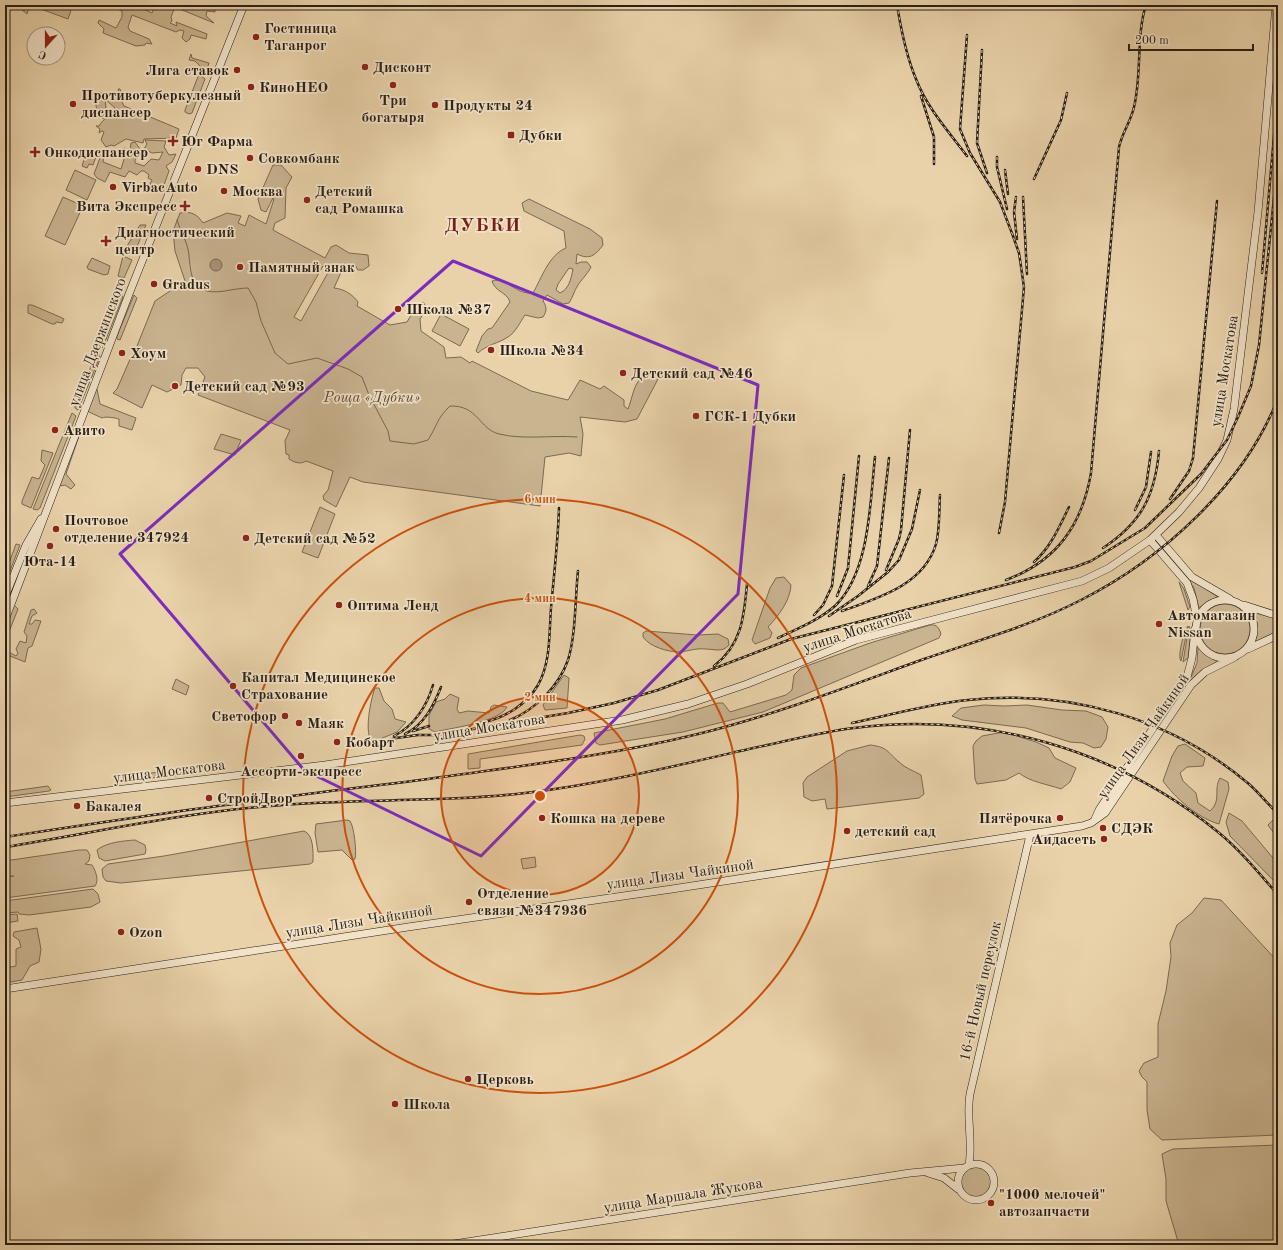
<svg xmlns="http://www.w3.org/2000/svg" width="1283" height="1250" font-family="'Old Standard TT',serif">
<rect width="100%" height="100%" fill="#e9d2aa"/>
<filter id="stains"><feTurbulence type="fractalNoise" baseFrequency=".005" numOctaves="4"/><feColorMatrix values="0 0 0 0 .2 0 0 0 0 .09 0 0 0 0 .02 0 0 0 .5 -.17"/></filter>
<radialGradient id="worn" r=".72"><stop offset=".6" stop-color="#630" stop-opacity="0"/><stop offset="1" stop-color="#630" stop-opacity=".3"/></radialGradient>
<!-- green -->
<path fill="#c9b490" stroke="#7a6a52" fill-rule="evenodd" d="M16,5H30L27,14Z
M30,5H59L71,10L68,19Z
M108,5H123L127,8L129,5H140L141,8L152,13L155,5H205L215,9V12L207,11L206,16L214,23L175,7L171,17L172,21L170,23L177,26L176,22L207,34L206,39L191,35L190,39L186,42L182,38L184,31L180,30L176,32L132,15L128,27L130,31L149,39L152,44L146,43L145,45L136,46L103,33L104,29L98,23L99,20L116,28L122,17V11Z
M191,54L192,58L209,63L206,72L195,61L189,60Z
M199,74L205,79L192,113L189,114L185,112V110Z
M118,89H120L122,96L121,100L124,106L179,129L176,138L144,139L143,143L126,139L114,146L111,145L106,147L101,140L104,132L102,131L99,133L100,129L96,126H99C103,118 111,117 115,108L106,100L105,96L110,92L113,95L119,92Z
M99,92L104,94L106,107L103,114L105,117L103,119C96,112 93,102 99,92Z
M145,140L166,141L164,147L169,155L176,154L172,162L166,166L169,171L164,185L152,186L150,184L152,180L148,178L149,175L144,171H141L137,175L129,171L125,177L110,172L105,182L97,178L94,174L100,158L97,154L99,152L104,155L103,162L121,169L125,156L122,154V149L125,148L127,154L130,151L131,143L135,142L140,149L137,153L140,155L135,160V163L144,166L151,159L159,160L163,152L152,153L144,149L147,144Z
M86,154L96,157L93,165L89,164L87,168L82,166Z
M273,165H281L292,177L286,188L285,218L275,223L273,230L325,258L331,247L336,245L349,253L368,255L369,266L363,270H358L355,265L350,266L347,264L345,269L342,270L334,288C344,289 352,294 358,302L357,306L390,325L407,322L416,307L423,302L427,308L420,319L421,331L444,347L446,358L461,357L470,363L472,361L531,391L568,400L580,380L600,389L604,386L624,400V406L628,409C635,391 633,375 656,374L658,379L637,419L625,422L580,417L583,434L581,456L569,453L545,457L540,506L363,482L350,477L336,507L324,500L323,496L328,490L333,471L306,461C300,465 294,462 289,459V455L286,454L285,441L290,430L198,395L205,377L198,368H186L182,375L181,385L167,392L152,385L142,408L113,393L117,389L131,357L133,356L155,301L185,281L175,251L173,231L180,213C191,211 197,214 203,223L227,213L241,216L238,223L245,226L249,215L266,224L274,199L273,198L266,212L261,210L258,199ZM323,266L330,269L301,321L294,317Z
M75,170L96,180L87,200L66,190Z
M63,197L83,206L65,245L45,236Z
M529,199L590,229L602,238L603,245C595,256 589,260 577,254L576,264L581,262H587L591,267C587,275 581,280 578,285C574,291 573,297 569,303L563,304L547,295L543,301C547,307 547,311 543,317L538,318L525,315C520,322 516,332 508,337C497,344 488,344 478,353L476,351L482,336L488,329L492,328L510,302C507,292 495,292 492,281C506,276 515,295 533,293C542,277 549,255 566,248L564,231L524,211L522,203ZM569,268L573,269C571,279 569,289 560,293L556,290L558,284Z
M140,225H146L136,249L127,246Z
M123,256L132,260L124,278L118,276Z
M92,258L110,266L108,274L104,275L88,269L87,267Z
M119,292L123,297L103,347L100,349L96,348L95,344L115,294Z
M134,295L137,298L120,340L117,339V336Z
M28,305H32L60,317L64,319L62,323L56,322L55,324H52L28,313Z
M441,314L469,329L460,346L432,331Z
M96,354H99L100,357L78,410L75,408V406Z
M97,389L100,404L136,418L132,430L119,426V419C116,418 105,416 102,418L89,412L87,410L94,391Z
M72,413L76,416L40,508L37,510L33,509Z
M221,434L241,440L235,455L214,449Z
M79,436L66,474L75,485L71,489L65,485L59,486Z
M42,450L53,453L31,508L22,504V501L32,477L39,479L45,465L41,461Z
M320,507L335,514L318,558L302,552Z
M16,544L20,545L5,584V574Z
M784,577L791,585C790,601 779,615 768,627L772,633L770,638L755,644L752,640L770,588L776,578Z
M1191,579L1218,597L1206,602L1199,608L1194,588L1189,581Z
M1179,582L1184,589L1190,607L1188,610Z
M1200 629a25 25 0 1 1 50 0a25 25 0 1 1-50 0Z
M14,605L18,609L5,642V626Z
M34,609L37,613L32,616L29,624H32L35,620L41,621L32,646L28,648L25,662L5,654V650L16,656L18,653L16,649L20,641L26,643L27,636L24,632L31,610Z
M1252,612L1278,619V631L1254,642L1257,627Z
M930,625C937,624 939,628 941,634L939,638L763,712L683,732L600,745L596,743L594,733L665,719L718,703H723L730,712L786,695L792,690L794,675L801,668L870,643Z
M1188,626L1181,661C1177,657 1184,630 1188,626Z
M1189,626L1191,630L1188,658L1183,662Z
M646,631L697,635L718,634L728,639L729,645C722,653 715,649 705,649C697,648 688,651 680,652C668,652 650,647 643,637V633Z
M1198,647L1207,656L1218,661L1204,669L1104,811L1102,810L1192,675L1197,663Z
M564,675L569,678L567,708L545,710L543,705Z
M176,679L189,686L186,695L172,689Z
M375,688H379L384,701L392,709L395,719L406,722L397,732L373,742C363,736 371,698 375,688Z
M450,694L459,698L457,709L459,713L468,711L489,713L491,707L494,705L507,707C500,722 451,728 435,732L429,729V715L436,702L445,699Z
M984,705L1004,706L1027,705L1062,710L1086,711L1102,717L1108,727L1106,739L1101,747L1094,748L1083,743L1070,742L1026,728L962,720L952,716L961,708Z
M1004,732L1036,742L1049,748L1055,758L1076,768L1070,782L1061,789C1047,784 1030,782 1019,773L1006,780L977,784L975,779L973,746L976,741L982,736Z
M580,735L584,736L585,739L582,745L480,759V768L468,769V754Z
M1185,744L1205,758L1203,766L1187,767L1180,773L1183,781L1196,793L1198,803L1210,811C1222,800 1213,790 1220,778L1228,782L1229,789L1219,824C1198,818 1175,798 1163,781L1172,756L1178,746Z
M870,745C888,747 887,752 899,762C905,768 914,771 921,775L924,794L919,798L827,809L825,799L812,801L804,797L803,783L807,777L847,751Z
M180,770L183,771V775L140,779L141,774Z
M48,786L51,790L49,791L5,797V792Z
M1229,813L1242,821L1278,864V885L1230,836L1226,822Z
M347,820L350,821C354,826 357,853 355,859L352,860L342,850L318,852L315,833L316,824Z
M1273,820L1278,825V839L1268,825Z
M304,831C314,835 313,852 313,862L310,864L121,883L106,881L103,877L102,869L108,864L164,856Z
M135,840L145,845L146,850L145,854L105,861L99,858L97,850C107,842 123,841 135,840Z
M79,850H87L90,855L89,861L85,864L92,865C96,871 99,881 95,886L5,898V877L14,876L5,877V861Z
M535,857L536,867L523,869L521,859Z
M93,889L98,894L100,902L91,907L29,915L19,914L18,912L5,913V901Z
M1204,898L1221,900L1278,962V1135L1162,1140L1150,1129L1147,1110V1082L1142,1077L1139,1071L1144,1063L1158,1057V1024L1166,991L1171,957L1170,943L1177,925L1192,913Z
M17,914L18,921L5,923V915Z
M37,928L41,949L39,962L30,966L22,980L5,983V968L16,966V949L21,947L19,940L13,936L14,932Z
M1278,1145V1245H1179L1166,1201V1179L1162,1154L1173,1149Z
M960 1182a16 16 0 1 1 32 0a16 16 0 1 1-32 0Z"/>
<!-- water -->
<path fill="#a89577" stroke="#76664f" d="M210 265a6 6 0 1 1 12 0a6 6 0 1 1-12 0Z"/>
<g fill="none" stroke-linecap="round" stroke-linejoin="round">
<!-- stream -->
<path stroke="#76664f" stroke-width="1" d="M177,220C180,230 186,240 188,249C191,264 188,287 207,291C220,294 234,288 248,288L256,302L261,321L275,353L288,364L317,358L348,369L362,377L369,395L388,431L390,441L414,444L428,440C437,426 437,418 450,406C478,405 479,429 499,434C524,440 551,435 577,437"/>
<!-- secondary casing -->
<g stroke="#2a1f14" stroke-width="8">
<path id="secondary" d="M1156,535L1192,577L1230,599
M1150,540L1187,583L1193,599L1197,620
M5,597L26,545L41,519
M1196 629a29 29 0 1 1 58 0a29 29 0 1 1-58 0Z
M1244,605L1278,616
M5,620L129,294L244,5
M1248,649L1278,635
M5,803L325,765L622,720L688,704L747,684L856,640L1082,581L1109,568L1150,540L1179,512L1199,488L1218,459L1227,440L1234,409L1258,212L1276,5
M1095,819L1099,810L1187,677L1192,658L1195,629
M5,989L408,927L672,889L1082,826L1091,823L1105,813L1191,685L1205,672L1235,657
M958 1182a18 18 0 1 1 36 0a18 18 0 1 1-36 0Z
M969,1165C973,1141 966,1117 970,1094L1030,835
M928,1173L944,1178L958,1189
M447,1245L910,1173L964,1168"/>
</g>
<!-- secondary -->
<use href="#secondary" stroke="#f1e2c8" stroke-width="7"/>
<!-- rail casing -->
<g stroke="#2a1f14" stroke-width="2.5">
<path id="rail" d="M898,11C902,34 907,58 916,79C927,108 949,132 967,156
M967,35L960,129L970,153L1000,202L1013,236L1019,253L1024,287L1005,502L999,533
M982,50L977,143L987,173
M921,96L934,137V164
M997,157V167L1007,209
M1005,170L1008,194
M1034,179L1061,120L1067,93
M1016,197L1014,212L1017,239
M1023,197L1027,274
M1262,273L1278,90
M1170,499L1189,471L1193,458L1217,201
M1135,510L1146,487L1151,452
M1103,548C1141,523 1155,496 1159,451
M1034,562C1051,547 1059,527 1069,507
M886,570L899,539L901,530L910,430
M1006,580C1057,561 1082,525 1091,473L1119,147C1122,133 1131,121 1134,107C1142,75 1136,35 1146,5
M868,586L877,566L889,458
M837,596L848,568L859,456
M842,611C878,598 924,585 936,544C940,529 939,510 940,495
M814,615L823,605L832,586L844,475
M829,616L858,596L888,572L899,560L912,529L920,490
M778,638C797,629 821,619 836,605C870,571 870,502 875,457
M714,666C742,645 744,616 747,584
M510,720C535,710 559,686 568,660C576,635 575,598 578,571
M485,722C506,717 527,704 538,685C551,662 549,633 551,608C554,574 558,541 559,508
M852,723C890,715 929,704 968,700C1069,689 1171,718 1249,784C1259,793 1268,804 1278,814
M413,731L429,726
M405,734C424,725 434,705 441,687
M394,736C414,726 427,706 433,685
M366,747L396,738L418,735H437L568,713L614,703L658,690L791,639L1075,567L1091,561L1145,528L1201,474L1227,440L1238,417L1251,386L1259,345L1278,158
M5,837C84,825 162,813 241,803C303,794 366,787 428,779C519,766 609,756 698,734C775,715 849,686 924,659C976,641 1033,625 1081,600C1162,559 1245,484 1278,398
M5,847C93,833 181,813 270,806C355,798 441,803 525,793C601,784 675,766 749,749C784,742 819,732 854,728C984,711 1116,749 1218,832C1240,850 1259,873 1278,895"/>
</g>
<!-- rail -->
<use href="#rail" stroke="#f1e2c8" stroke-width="1" stroke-dasharray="3" stroke-linecap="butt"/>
</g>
<!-- marked area -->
<path fill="none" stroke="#7b2cbf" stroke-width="3" stroke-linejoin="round" d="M453,261L758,385L738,594L481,856L304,770L120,554Z"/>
<!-- distance rings -->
<circle cx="540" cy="796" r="99" fill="#cc500d" fill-opacity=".12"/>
<g fill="none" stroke="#cc500d" stroke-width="2">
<circle cx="540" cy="796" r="99"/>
<circle cx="540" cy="796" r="198"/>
<circle cx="540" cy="796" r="297"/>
</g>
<!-- markers -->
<g fill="#8f2418" stroke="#f1e2c8" stroke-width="1.5">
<circle cx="256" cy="37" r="4"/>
<circle cx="365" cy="67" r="4"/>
<circle cx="237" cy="70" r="4"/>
<circle cx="393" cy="85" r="4"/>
<circle cx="251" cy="87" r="4"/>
<circle cx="73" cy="104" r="4"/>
<circle cx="435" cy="105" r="4"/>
<rect x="507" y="131" width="8" height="8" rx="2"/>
<path d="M171 135h4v4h4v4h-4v4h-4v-4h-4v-4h4z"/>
<path d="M33 146h4v4h4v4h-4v4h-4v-4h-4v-4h4z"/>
<circle cx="250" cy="158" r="4"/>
<circle cx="198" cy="169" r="4"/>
<circle cx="113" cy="187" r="4"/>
<circle cx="224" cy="191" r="4"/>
<circle cx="307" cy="200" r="4"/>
<path d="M183 200h4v4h4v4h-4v4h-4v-4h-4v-4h4z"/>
<path d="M104 235h4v4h4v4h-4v4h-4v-4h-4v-4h4z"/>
<circle cx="240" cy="267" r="4"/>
<circle cx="154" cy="284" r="4"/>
<circle cx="398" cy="309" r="4"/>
<circle cx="491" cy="350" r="4"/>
<circle cx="122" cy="353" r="4"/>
<circle cx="623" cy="373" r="4"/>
<circle cx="175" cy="386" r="4"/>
<circle cx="696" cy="416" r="4"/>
<circle cx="55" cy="430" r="4"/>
<circle cx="56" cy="529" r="4"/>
<circle cx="246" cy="538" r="4"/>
<circle cx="50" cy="546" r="4"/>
<circle cx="339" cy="605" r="4"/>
<circle cx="1159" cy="624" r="4"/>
<circle cx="233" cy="686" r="4"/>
<circle cx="285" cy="716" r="4"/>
<circle cx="299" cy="723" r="4"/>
<circle cx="337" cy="742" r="4"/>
<circle cx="301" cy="756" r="4"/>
<circle cx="209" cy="798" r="4"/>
<circle cx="77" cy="806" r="4"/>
<circle cx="542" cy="818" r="4"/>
<circle cx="1060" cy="818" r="4"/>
<circle cx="1103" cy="828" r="4"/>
<circle cx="847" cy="831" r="4"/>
<circle cx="1104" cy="839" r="4"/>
<circle cx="469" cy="902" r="4"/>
<circle cx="121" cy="932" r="4"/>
<circle cx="468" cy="1079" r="4"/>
<circle cx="395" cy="1104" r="4"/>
<circle cx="991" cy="1203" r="4"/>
</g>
<g text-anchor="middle" stroke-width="3.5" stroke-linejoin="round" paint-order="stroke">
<!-- poi labels -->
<g font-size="15" font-weight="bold" fill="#2a1f14" stroke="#f1e2c8" text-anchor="start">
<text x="264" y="33">Гостиница<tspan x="264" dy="17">Таганрог</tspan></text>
<text x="373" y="72">Дисконт</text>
<text x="229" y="75" text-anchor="end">Лига ставок</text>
<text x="259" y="92">КиноНЕО</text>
<text x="81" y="100">Противотуберкулезный<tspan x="81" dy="17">диспансер</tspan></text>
<text x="393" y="105" text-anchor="middle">Три<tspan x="393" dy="17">богатыря</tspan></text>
<text x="443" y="110">Продукты 24</text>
<text x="519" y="140">Дубки</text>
<text x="181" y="146">Юг Фарма</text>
<text x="44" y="157">Онкодиспансер</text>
<text x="258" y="163">Совкомбанк</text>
<text x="206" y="174">DNS</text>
<text x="121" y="192">VirbacAuto</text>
<text x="232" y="196">Москва</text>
<text x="315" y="196">Детский<tspan x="315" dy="17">сад Ромашка</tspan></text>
<text x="177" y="211" text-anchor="end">Вита Экспресс</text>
<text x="115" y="237">Диагностический<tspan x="115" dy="17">центр</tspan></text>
<text x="248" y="272">Памятный знак</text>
<text x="162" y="289">Gradus</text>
<text x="406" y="314">Школа №37</text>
<text x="499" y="355">Школа №34</text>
<text x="130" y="358">Хоум</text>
<text x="631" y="378">Детский сад №46</text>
<text x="183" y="391">Детский сад №93</text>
<text x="704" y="421">ГСК-1 Дубки</text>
<text x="63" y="435">Авито</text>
<text x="64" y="525">Почтовое<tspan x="64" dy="17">отделение 347924</tspan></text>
<text x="254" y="543">Детский сад №52</text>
<text x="50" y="566" text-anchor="middle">Юта-14</text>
<text x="347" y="610">Оптима Ленд</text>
<text x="1167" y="620">Автомагазин<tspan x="1167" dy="17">Nissan</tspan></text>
<text x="241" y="682">Капитал Медицинское<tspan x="241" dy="17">Страхование</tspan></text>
<text x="277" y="721" text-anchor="end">Светофор</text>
<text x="307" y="728">Маяк</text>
<text x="345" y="747">Кобарт</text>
<text x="301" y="776" text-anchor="middle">Ассорти-экспресс</text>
<text x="217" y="803">СтройДвор</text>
<text x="85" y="811">Бакалея</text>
<text x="550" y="823">Кошка на дереве</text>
<text x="1052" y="823" text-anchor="end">Пятёрочка</text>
<text x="1111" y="833">СДЭК</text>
<text x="855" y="836">детский сад</text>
<text x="1096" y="844" text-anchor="end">Аидасеть</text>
<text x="477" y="898">Отделение<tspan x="477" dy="17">связи №347936</tspan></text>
<text x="129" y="937">Ozon</text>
<text x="476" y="1084">Церковь</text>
<text x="403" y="1109">Школа</text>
<text x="999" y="1199">"1000 мелочей"<tspan x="999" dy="17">автозапчасти</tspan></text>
</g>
<!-- street labels -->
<g font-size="15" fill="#2a1f14" stroke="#f1e2c8">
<text transform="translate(97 342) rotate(-69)" y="5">улица Дзержинского</text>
<text transform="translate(1224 371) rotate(-81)" y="5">улица Москатова</text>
<text transform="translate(857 630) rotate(-18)" y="5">улица Москатова</text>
<text transform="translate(489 727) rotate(-9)" y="5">улица Москатова</text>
<text transform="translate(1143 736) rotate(-55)" y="5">улица Лизы Чайкиной</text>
<text transform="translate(169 771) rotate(-7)" y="5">улица Москатова</text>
<text transform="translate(680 874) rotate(-8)" y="5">улица Лизы Чайкиной</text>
<text transform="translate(359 921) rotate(-9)" y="5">улица Лизы Чайкиной</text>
<text transform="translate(980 991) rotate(-77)" y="5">16-й Новый переулок</text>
<text transform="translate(683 1195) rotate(-9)" y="5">улица Маршала Жукова</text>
</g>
<!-- park labels -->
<g font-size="15" font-style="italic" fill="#5a4c39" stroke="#f1e2c8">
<text x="372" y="402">Роща «Дубки»</text>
</g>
<!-- district labels -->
<g font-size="19" font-weight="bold" letter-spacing="1" fill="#7a1f14" stroke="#f1e2c8">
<text x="483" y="231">ДУБКИ</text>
</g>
</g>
<circle cx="540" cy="796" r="6" fill="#cc500d" stroke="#f1e2c8" stroke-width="2"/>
<g font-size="12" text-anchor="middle" font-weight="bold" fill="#cc500d" stroke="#f1e2c8" stroke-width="3.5" stroke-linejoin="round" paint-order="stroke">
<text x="540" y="503">6 мин</text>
<text x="540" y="602">4 мин</text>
<text x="540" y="701">2 мин</text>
</g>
<!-- margin -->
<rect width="1283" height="1250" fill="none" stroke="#e9d2aa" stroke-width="20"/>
<rect x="6" y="6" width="1271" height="1238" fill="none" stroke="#2a1f14" stroke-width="2"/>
<rect x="10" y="10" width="1263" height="1230" fill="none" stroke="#2a1f14"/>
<!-- north arrow -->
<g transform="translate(46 46) rotate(201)"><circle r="19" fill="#f1e2c8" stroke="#a19480"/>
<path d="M0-3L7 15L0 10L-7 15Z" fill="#8f2418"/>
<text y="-6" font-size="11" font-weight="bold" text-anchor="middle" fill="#2a1f14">С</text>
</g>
<!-- scale -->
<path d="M1129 44v6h124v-6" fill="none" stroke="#2a1f14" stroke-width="2"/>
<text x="1135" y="44" font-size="12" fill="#2a1f14" stroke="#f1e2c8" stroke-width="3" paint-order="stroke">200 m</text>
<rect width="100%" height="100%" filter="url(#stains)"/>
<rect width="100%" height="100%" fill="url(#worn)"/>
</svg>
